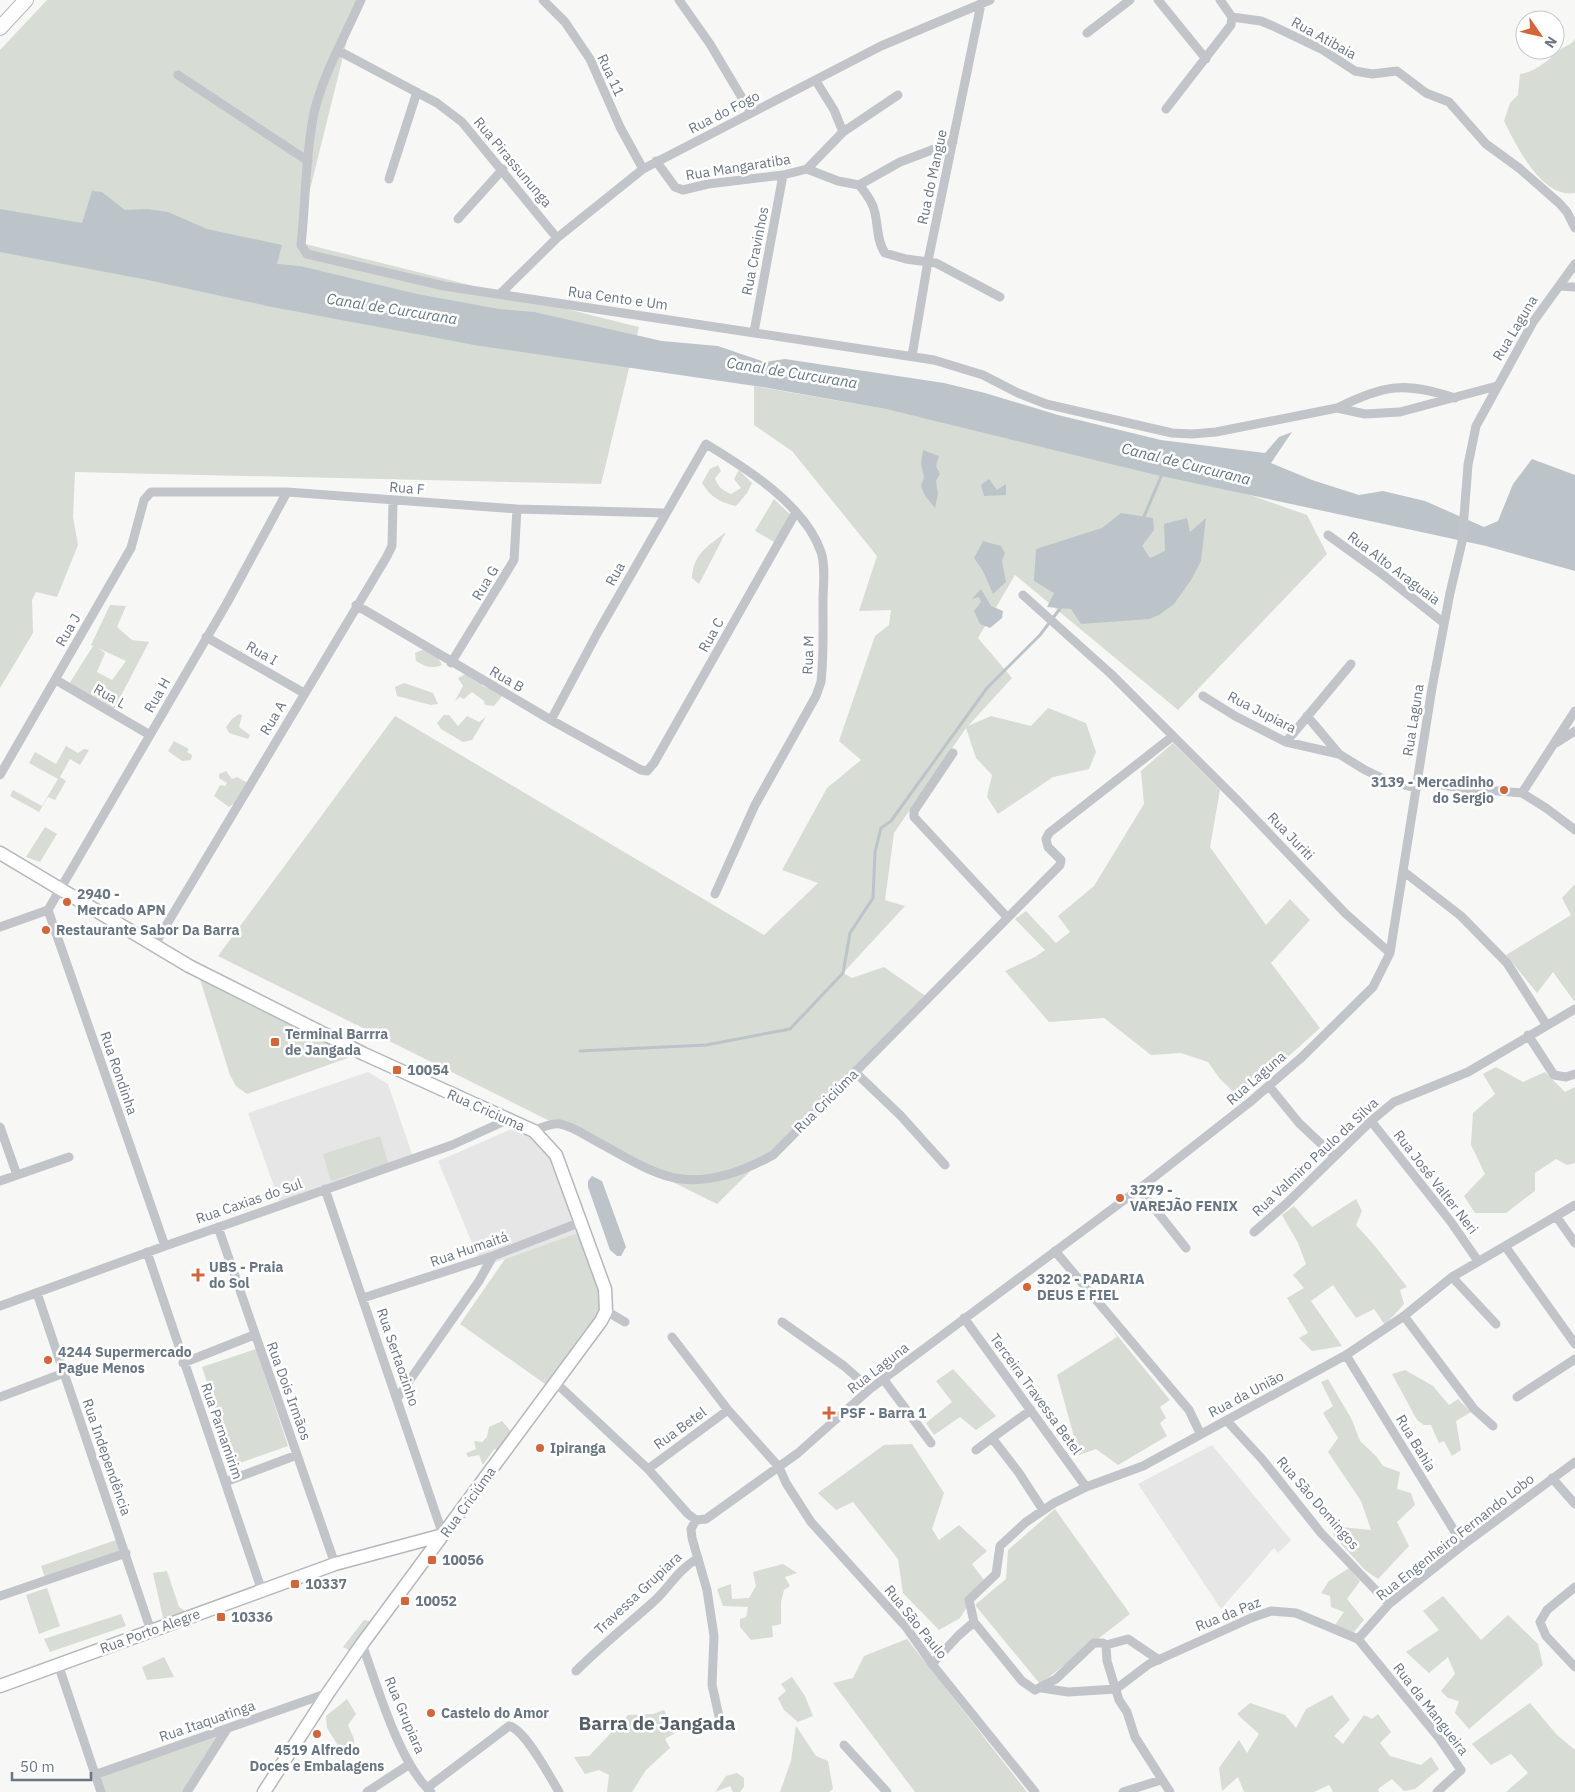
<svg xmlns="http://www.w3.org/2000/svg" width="1575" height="1792" font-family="'IBM Plex Sans',sans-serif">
<rect width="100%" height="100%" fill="#f7f7f5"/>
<!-- built -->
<path fill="#e5e6e5" d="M368,1072L388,1084L413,1157L280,1203L248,1113Z
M521,1125L541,1137L588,1229L482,1267L438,1161Z
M1212,1445L1291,1540L1278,1553L1274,1548L1221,1609L1138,1484Z"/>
<!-- green -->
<path fill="#d7dcd4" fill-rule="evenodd" d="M47,0H357L297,242L639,327L601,484L75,472L73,517L78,545L57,597L36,592L32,600L33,633L0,688V50Z
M1575,39V193C1542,199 1516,145 1504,121L1510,103L1518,95L1520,74C1536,72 1548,60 1560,50C1565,45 1571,46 1575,39Z
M754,386L886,409L1250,495L1307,515L1327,554L1178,710L1015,575L978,638L1012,678L968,726L991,716L1031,726L1048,708L1086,723L1096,752L1089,769L1053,777L998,814L987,797L992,775L976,758L966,728L894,833L885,900L905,906L843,973L852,978L884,967L927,997L717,1204L218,956L395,716L764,935L818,883L782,870L827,788L861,760L839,741L875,636L889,625L891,610L859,611L877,556L792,451L754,425Z
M718,465L721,471L715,478C717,486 723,491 731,494L741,488L734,479L739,470L752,483L747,493L736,506C719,502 711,497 702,483L710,469Z
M774,499L796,520L780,545L755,531Z
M726,532L699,584L692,578C693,554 708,546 726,532Z
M110,605L126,606L117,627L132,640L149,642L114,709L69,684L93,646L91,645ZM98,648L126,661L112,680L97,672L105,653Z
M424,649L437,656L442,665C432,669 425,667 416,661L415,653Z
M466,674L483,683L481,685L487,688L493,684L502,696L494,706L485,705L484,701L472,692L464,699L460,697L455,701L463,686L458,678Z
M404,683L433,693L438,704L431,705L397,696L395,687Z
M239,714L242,715L239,727L250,735L248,739L229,733L226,727L232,719Z
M444,715H449L458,726L467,716L479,722L486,717L472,740L463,742L441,729L437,723Z
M174,741L189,749L187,752L192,755L191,760L182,761L168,751Z
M1173,743L1220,790L1210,847L1266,925L1290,899L1310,920L1271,963L1320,1028L1241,1099L1220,1079L1208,1062L1181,1053L1151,1055L1104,1018L1049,1022L1005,971L1035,957L1045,950L1015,919L1026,911L1056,943L1070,932L1058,916L1094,886L1144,804L1141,771Z
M66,746L78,753L84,749L89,750L80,765L70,759L60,777L66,781L55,800L48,797L39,812L10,796L13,790L42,806L58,779L29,763L35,752L56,764Z
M226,771L232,779L237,777L248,783L238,801L229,807L214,796L220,785L225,786L227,783L219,778V774Z
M45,827L57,834L40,862L26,857Z
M1575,884V1000L1574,1001L1553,972L1537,993L1506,955L1571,915L1562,898Z
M199,976L356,1055L247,1094L236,1086L230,1075Z
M1496,1067L1523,1082L1545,1072L1565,1092L1575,1087V1163L1567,1165L1556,1159L1535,1173V1191L1506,1213H1475L1464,1196L1485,1174L1471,1145L1473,1113L1495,1094L1483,1074Z
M380,1136L388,1163L331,1181L323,1154Z
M1356,1199L1362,1211L1356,1225L1375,1246L1407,1287L1400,1290L1404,1304L1385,1325L1374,1309L1356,1318L1333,1285L1311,1301L1342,1346L1312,1351L1299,1338L1308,1333L1287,1298L1304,1288L1293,1275L1306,1264L1298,1243L1282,1215L1294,1206L1312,1227Z
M588,1229L611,1307L555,1391L460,1324L505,1259Z
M1111,1328L1170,1400L1160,1407L1166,1418L1160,1423L1167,1436L1118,1465L1096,1449L1079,1455L1057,1375L1117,1337Z
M256,1349L288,1446L234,1465L202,1367Z
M953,1369L996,1416L976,1430L960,1417L934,1435L926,1423L952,1402L936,1381Z
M1405,1370L1433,1386L1449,1405L1458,1399L1471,1412L1456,1421L1461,1450L1452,1456L1444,1441L1439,1443L1431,1425H1424L1417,1420L1392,1374Z
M1328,1379L1352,1420L1360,1441L1376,1456L1383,1466L1400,1472L1397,1489L1411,1493L1415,1505L1397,1522L1409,1546L1378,1579L1365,1570L1333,1535L1341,1527L1371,1530L1361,1501L1328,1452L1338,1438L1323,1413L1333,1406L1321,1382Z
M502,1421L513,1434L502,1451L494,1449L483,1465L479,1455L468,1457L466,1453L476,1449L474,1441L482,1442L487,1437L489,1427Z
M912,1444L944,1493L932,1529L939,1540L959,1525L987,1551L972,1564L984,1580L960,1618L939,1630L903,1593L898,1559L853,1502L836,1510L818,1493L884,1445Z
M1055,1509L1130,1614L1040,1684L975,1605L1006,1579L1008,1550Z
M116,1540L122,1558L47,1584L41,1566Z
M783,1564L797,1573L785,1577L790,1586L784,1590L781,1602V1624L772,1626L773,1637L751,1640L740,1627V1619L746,1617L748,1607L723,1606L717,1589L731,1584L732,1599L749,1598L756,1586L753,1572Z
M1349,1568L1360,1581L1347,1599L1364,1620L1354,1632L1335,1625L1344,1612L1331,1607L1330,1596L1321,1593L1329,1581Z
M167,1571L179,1607L186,1612L164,1622L153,1573Z
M47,1588L60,1626L39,1634L26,1595Z
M1443,1596L1481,1640L1508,1615L1538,1644L1543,1665L1469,1729L1455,1713L1459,1701L1448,1698L1441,1691L1455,1674L1448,1657L1429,1673L1406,1652L1439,1630L1423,1611Z
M121,1614L126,1626L50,1652L44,1639Z
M364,1620L382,1624L359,1656L343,1647Z
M907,1639L1027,1792H915L833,1683L853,1678L864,1656Z
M164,1657L174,1677L147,1680L142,1667Z
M792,1677L805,1696L813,1716L798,1722L784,1710L778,1698L786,1691L781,1684Z
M1332,1695L1350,1720L1334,1736L1343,1744L1364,1715L1372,1719L1378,1714L1391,1732L1380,1743L1390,1756L1421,1765L1431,1757L1439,1769L1415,1789L1404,1791L1392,1779L1378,1789L1379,1792H1333L1329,1785L1314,1792H1244L1238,1777L1222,1791L1219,1768L1239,1740L1247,1753L1259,1734L1237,1714L1250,1703L1285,1715L1296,1728L1306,1709Z
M347,1699L356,1714L348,1725L354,1739L355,1751L342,1752L327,1728L326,1716Z
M1530,1703L1557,1735L1575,1750V1792H1506L1528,1773L1511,1754L1491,1765L1472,1744Z
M664,1710L675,1733L665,1739L670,1748L646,1770L632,1792H607L609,1775L599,1770L585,1774L574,1757L589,1756L628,1715L653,1714Z
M796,1726L816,1756L828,1761L833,1789L829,1792H780L791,1761Z
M223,1735L187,1792H101L96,1778Z
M737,1773L744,1778V1787L740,1792H733L730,1786L715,1792L726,1776Z"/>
<!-- water -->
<path fill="#bcc4ca" d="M92,191L102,192L125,210L148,209L168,212L207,229L282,245L277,264L300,266L417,294L499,309L534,312L662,341L718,346L765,362L785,359L944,383L985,393L1058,415L1161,440L1265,453L1279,437L1292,432L1271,463L1312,480L1359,495L1383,491L1425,501L1484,527L1498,521L1513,484L1532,459L1575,475V571L1486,546L1152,474L886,409L762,387L480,346L272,307L143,279L0,252V209L82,223Z
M923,450L939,456L936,466L940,474L936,481L938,494L935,508L925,496L921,486L924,477L921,464Z
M989,479L997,490L1006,484V495L984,496L981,485Z
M1121,513L1153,518L1154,530L1142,546L1150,558L1165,551L1164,524L1187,518L1190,532L1206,518L1201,561L1191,580L1174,604L1159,615L1149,619L1081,624L1071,609L1047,607L1054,593L1034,581L1036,549L1102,528Z
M983,541L1001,546L1005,553L1002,561L1006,582L993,594L983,571L974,558Z
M981,589L991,606L1003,611L1002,618L990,628L980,624L974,611L981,602L979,597L972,599Z
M592,1176L602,1181L626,1247L621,1256H617L610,1250L588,1187V1181Z"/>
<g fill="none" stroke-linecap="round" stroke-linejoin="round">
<!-- stream -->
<path stroke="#bcc4ca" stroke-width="3" d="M1143,519L1163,472
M580,1051L706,1045L790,1029L843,973L850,933L873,898L875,852L881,828L891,821L987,688L1040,635L1062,606"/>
<!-- secondary casing -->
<g stroke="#b4b8bc" stroke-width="15">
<path id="secondary" d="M0,853L189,966L364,1054L534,1131L556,1155L605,1289L606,1311L601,1321L362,1644L328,1693L264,1792
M0,1686L335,1564L443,1535"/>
</g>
<!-- primary casing -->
<g stroke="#b5b8bc" stroke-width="16">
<path id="primary" d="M0,28L26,0"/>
</g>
<!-- street -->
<path stroke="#c1c4c8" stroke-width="9" d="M361,0C346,34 322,77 314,113C305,156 306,201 301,245L307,254L444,286L934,360L983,375L1018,393L1046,404L1172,433L1192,434L1216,432L1337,408L1365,414L1400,412L1497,386
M543,0L565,22L590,59L620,127L643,169
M679,0L710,44L751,113
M1158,0L1206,59
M1220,0L1232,17
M1232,17L1261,21L1273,26L1323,50L1355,71L1372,74L1397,71L1426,93L1449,102L1486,144L1519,168L1559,203L1567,212L1575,228
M1087,33L1130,0
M339,51L437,103L462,122L557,238
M178,75L308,161
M1166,109L1231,25L1232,17
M843,132L898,95
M656,161L675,187L683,190L708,184L783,175L807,169L838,181L859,185L900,162L953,142
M807,169L843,132L834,110L816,81
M389,179L417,92
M859,185C866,193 873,202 875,213C878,226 877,242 885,253L906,259L936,263L1000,297
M458,219L503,169
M1559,286L1575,287
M500,294L557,238L643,169L881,46L990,0
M754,332L783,175
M912,356L928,261L981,4
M1337,408C1386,385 1403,381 1455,398
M1328,535L1382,574L1444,623
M1023,595L1111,674L1240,803L1345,913L1390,953
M356,605L551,720L641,770L647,771L654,763L796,512
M206,637L304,693
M451,663L514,560L517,509
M56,680L150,735
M1203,696L1235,716L1286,742L1339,754L1365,770L1388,781L1416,788
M1307,716L1339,754
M551,720L598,632L706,444C746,468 805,505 821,552C826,567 823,586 823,601C823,628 824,655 821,682L816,696L755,805L715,894
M1286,742L1351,664
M1556,743L1575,731
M953,753L914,811V817L1007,917
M0,775L131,548L144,500L151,492H287L517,509L665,513
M1417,781L1461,788L1522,793L1546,808L1575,830
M1522,793L1575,711
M1403,871L1461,916L1507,963L1546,1024
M48,910L227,603L287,492
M48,910L165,1246
M0,927L48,910
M155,944L386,558L392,546L393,501
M1528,1035L1554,1075L1566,1077L1575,1074
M855,1072L901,1116L945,1165
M1269,1086L1299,1123L1334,1156
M1371,1121L1451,1222L1478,1261
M0,1127L17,1175
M534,1131C542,1127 551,1123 560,1124C572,1126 583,1134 594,1140C621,1154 651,1175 681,1179C713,1183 746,1170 773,1155L1060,865L1061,860L1048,847L1046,839L1049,833L1173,736
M0,1181L69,1157
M325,1189L443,1535
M1139,1189L1186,1248
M1556,1216L1575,1243
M218,1227L335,1564
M1254,1232L1287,1203L1371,1121L1394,1102L1468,1072L1575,1009
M1505,1246L1575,1344
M1055,1251L1189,1410L1200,1433
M147,1252L262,1591
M1452,1277L1496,1324
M37,1293L151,1631
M363,1298L493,1256L581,1222
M0,1306L165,1246L452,1145L507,1120
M606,1311L625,1322
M1404,1316L1474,1409L1493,1426
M964,1318L1086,1487
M782,1322L844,1366L870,1389
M672,1337L728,1410L779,1467L786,1483L811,1522L906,1627L932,1664L1035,1792
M1346,1355L1463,1545
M183,1363L254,1335
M884,1380L931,1443
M556,1383L648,1469L688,1514L696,1520L706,1519L798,1453L870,1389L1139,1189L1250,1102L1302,1057L1373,987L1390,953L1432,688L1450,593L1462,542L1468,465L1476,426L1533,322L1575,264
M0,1397L64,1373
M398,1397L479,1281L493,1256
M1517,1397L1575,1359
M1227,1421L1262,1459L1321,1533L1389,1604
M992,1438L1031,1410
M976,1450L992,1438L1019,1473L1043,1510
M648,1469L728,1410
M1552,1478L1575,1504
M225,1482L297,1455
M696,1520L691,1529L692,1538L707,1590L714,1636L712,1685L721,1725
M1575,1587L1547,1610L1540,1622L1546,1636L1575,1667
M0,1596L126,1553
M974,1622L1022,1681L1035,1690L1056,1679L1094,1643H1103L1106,1645L1107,1661L1119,1700L1127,1712L1135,1737L1170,1792
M1358,1639L1389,1604L1463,1545L1575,1462
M362,1644C377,1685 399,1763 431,1792
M1106,1645L1128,1639L1159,1660
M58,1664L101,1792
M932,1664L958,1636L974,1622L969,1600L996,1574L1000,1546L1026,1522L1054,1503L1086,1487L1143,1466L1346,1355L1404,1316L1452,1277L1575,1205
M576,1671C600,1647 626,1626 651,1604C669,1589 676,1571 698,1558
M1042,1688L1068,1692L1116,1689
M1116,1689L1149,1664L1251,1618L1271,1611L1296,1613L1358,1639L1439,1738L1461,1770L1437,1792
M844,1745L887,1792
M94,1775L328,1693
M427,1788L509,1726C525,1729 550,1777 559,1792
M187,1792L227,1729
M367,1792L410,1764
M1123,1792L1161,1780"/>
<!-- secondary -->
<use href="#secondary" stroke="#fff" stroke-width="12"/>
<!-- primary -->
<use href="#primary" stroke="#fff" stroke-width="14"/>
</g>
<!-- markers -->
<g fill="#d56537" stroke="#fff" stroke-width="2">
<circle cx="1504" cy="790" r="5"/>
<circle cx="67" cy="902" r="5"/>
<circle cx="46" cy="930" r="5"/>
<rect x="270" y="1037" width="10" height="10" rx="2.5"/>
<rect x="392" y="1065" width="10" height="10" rx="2.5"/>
<circle cx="1120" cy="1198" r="5"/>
<path d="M195.5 1267.5h5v5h5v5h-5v5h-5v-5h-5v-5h5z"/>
<circle cx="1027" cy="1287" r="5"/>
<circle cx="48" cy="1360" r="5"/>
<path d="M826.5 1405.5h5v5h5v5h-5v5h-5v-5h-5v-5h5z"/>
<circle cx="540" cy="1448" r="5"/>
<rect x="427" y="1555" width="10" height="10" rx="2.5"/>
<rect x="290" y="1579" width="10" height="10" rx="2.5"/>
<rect x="400" y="1596" width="10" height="10" rx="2.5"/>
<rect x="216" y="1612" width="10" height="10" rx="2.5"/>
<circle cx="431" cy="1713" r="5"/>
<circle cx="317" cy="1734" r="5"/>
</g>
<g text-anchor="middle" stroke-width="5" stroke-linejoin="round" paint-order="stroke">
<!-- street labels -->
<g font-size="14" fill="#697683" stroke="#fff">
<text transform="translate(1324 38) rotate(29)" y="5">Rua Atibaia</text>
<text transform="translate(611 75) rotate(65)" y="5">Rua 11</text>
<text transform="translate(724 112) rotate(-27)" y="5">Rua do Fogo</text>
<text transform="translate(513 162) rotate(50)" y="5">Rua Pirassununga</text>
<text transform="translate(738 167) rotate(-9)" y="5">Rua Mangaratiba</text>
<text transform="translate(932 177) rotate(-78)" y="5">Rua do Mangue</text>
<text transform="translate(755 251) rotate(-79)" y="5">Rua Cravinhos</text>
<text transform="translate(618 298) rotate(8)" y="5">Rua Cento e Um</text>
<text transform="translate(1515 328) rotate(-59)" y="5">Rua Laguna</text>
<text transform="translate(407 488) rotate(4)" y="5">Rua F</text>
<text transform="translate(1394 568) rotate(37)" y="5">Rua Alto Araguaia</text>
<text transform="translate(615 574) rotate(-61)" y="5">Rua</text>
<text transform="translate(485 583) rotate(-59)" y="5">Rua G</text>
<text transform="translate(68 630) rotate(-60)" y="5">Rua J</text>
<text transform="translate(711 635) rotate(-61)" y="5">Rua C</text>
<text transform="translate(262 653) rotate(30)" y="5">Rua I</text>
<text transform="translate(808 655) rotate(-88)" y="5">Rua M</text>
<text transform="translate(507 679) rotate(30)" y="5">Rua B</text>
<text transform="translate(157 695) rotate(-60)" y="5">Rua H</text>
<text transform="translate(110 696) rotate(30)" y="5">Rua L</text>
<text transform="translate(1262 712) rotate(27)" y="5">Rua Jupiara</text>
<text transform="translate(273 718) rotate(-59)" y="5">Rua A</text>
<text transform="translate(1413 720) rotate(-81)" y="5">Rua Laguna</text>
<text transform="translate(1291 836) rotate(46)" y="5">Rua Juriti</text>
<text transform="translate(119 1073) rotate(71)" y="5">Rua Rondinha</text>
<text transform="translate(1256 1078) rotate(-41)" y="5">Rua Laguna</text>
<text transform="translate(826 1101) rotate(-45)" y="5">Rua Criciúma</text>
<text transform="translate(486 1110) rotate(24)" y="5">Rua Criciuma</text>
<text transform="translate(1315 1157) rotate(-43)" y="5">Rua Valmiro Paulo da Silva</text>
<text transform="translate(1436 1182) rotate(52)" y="5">Rua José Valter Neri</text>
<text transform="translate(249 1201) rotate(-19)" y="5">Rua Caxias do Sul</text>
<text transform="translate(469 1249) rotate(-19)" y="5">Rua Humaitá</text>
<text transform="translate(398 1357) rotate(71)" y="5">Rua Sertaozinho</text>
<text transform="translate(878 1368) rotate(-38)" y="5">Rua Laguna</text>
<text transform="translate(289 1391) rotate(70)" y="5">Rua Dois Irmãos</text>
<text transform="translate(1036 1394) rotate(54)" y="5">Terceira Travessa Betel</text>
<text transform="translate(1246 1394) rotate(-28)" y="5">Rua da União</text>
<text transform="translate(680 1428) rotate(-36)" y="5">Rua Betel</text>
<text transform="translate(222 1431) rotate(71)" y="5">Rua Parnamirim</text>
<text transform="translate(1416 1443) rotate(59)" y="5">Rua Bahia</text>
<text transform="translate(107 1457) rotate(71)" y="5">Rua Independência</text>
<text transform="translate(468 1502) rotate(-54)" y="5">Rua Criciúma</text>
<text transform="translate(1318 1503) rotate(49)" y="5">Rua São Domingos</text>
<text transform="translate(1455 1537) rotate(-38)" y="5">Rua Engenheiro Fernando Lobo</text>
<text transform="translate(638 1593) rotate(-43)" y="5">Travessa Grupiara</text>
<text transform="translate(1228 1614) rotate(-22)" y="5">Rua da Paz</text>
<text transform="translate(916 1622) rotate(51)" y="5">Rua São Paulo</text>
<text transform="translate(150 1631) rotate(-20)" y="5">Rua Porto Alegre</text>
<text transform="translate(1431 1709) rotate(52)" y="5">Rua da Mangueira</text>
<text transform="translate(405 1715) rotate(67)" y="5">Rua Grupiara</text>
<text transform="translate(207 1721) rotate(-19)" y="5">Rua Itaquatinga</text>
</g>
<!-- poi labels -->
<g font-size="14" font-weight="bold" fill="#697683" stroke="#fff" text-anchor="start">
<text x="1494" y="787" text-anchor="end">3139 - Mercadinho<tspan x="1494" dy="16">do Sergio</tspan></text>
<text x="77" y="899">2940 -<tspan x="77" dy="16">Mercado APN</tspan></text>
<text x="56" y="935">Restaurante Sabor Da Barra</text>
<text x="285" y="1039">Terminal Barrra<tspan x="285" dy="16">de Jangada</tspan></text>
<text x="407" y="1075">10054</text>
<text x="1130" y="1195">3279 -<tspan x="1130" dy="16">VAREJÃO FENIX</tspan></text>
<text x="209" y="1272">UBS - Praia<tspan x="209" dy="16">do Sol</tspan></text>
<text x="1037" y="1284">3202 - PADARIA<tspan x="1037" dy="16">DEUS E FIEL</tspan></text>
<text x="58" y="1357">4244 Supermercado<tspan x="58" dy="16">Pague Menos</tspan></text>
<text x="840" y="1418">PSF - Barra 1</text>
<text x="550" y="1453">Ipiranga</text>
<text x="442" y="1565">10056</text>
<text x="305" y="1589">10337</text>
<text x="415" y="1606">10052</text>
<text x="231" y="1622">10336</text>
<text x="441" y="1718">Castelo do Amor</text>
<text x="317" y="1755" text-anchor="middle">4519 Alfredo<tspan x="317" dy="16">Doces e Embalagens</tspan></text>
</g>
<!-- water labels -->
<g font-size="15" font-style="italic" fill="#65777f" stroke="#fff">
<text transform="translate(392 309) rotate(9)" y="5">Canal de Curcurana</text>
<text transform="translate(792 373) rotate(9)" y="5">Canal de Curcurana</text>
<text transform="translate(1186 464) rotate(14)" y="5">Canal de Curcurana</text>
</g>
<!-- district labels -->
<g font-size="19" font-weight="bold" fill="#566069" stroke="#fff">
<text x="657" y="1730">Barra de Jangada</text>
</g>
</g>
<!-- north arrow -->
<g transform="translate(1540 35) rotate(124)"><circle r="24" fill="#ffffff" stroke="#c3c8cd"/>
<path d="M0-4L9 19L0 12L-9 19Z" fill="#d56537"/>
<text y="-8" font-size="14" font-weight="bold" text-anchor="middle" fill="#697683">N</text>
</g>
<!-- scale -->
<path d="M12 1772v8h79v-8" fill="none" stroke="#697683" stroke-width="2.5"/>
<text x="20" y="1772" font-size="15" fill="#697683" stroke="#ffffff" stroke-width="4" paint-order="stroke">50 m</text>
</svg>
